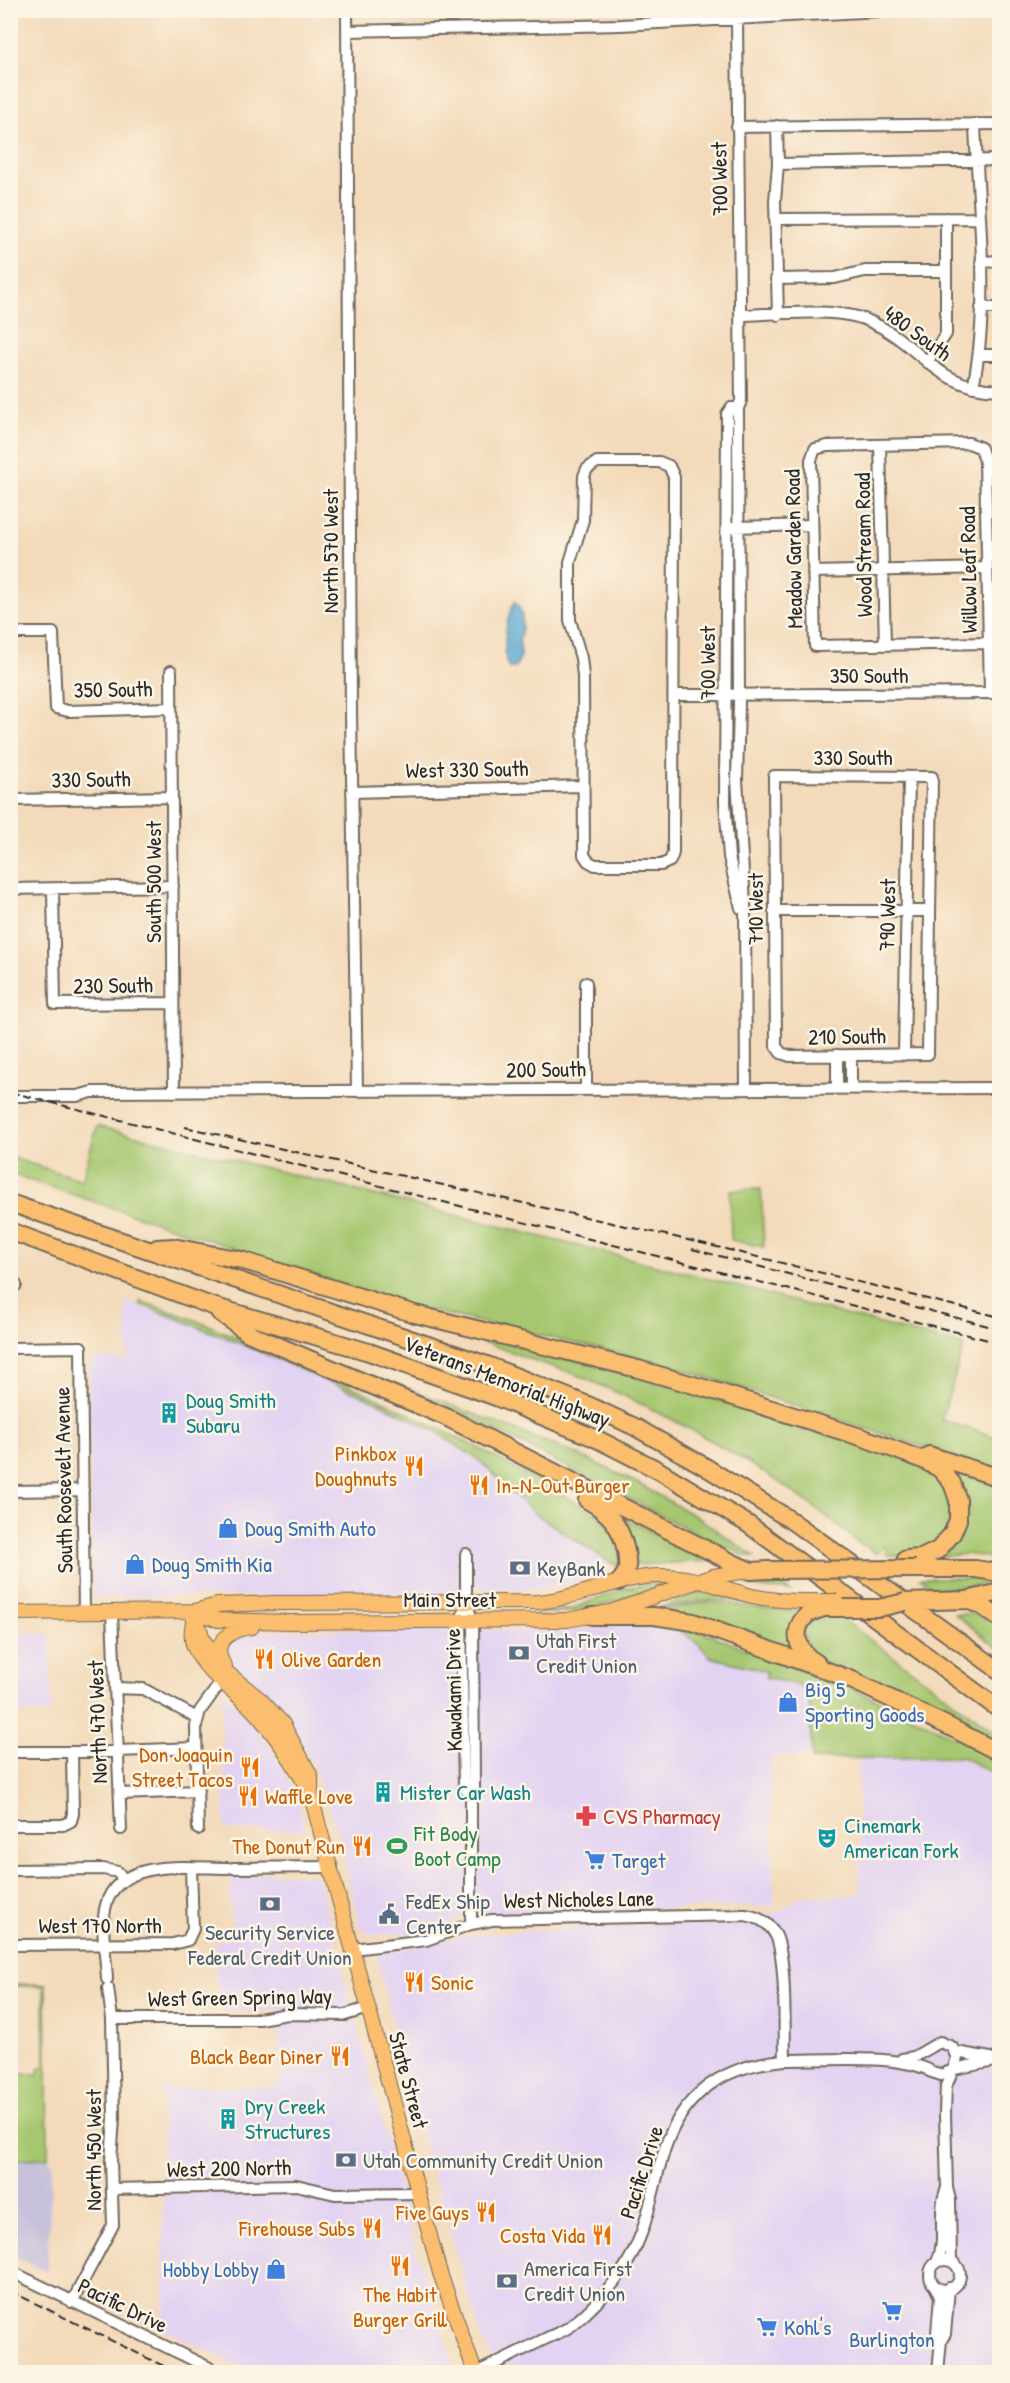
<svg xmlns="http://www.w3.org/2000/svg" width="1010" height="2383" font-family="'Patrick Hand',sans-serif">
<rect width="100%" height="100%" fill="#fcf5e5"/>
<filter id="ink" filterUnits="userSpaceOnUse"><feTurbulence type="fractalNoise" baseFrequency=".0167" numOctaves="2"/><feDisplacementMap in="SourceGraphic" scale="12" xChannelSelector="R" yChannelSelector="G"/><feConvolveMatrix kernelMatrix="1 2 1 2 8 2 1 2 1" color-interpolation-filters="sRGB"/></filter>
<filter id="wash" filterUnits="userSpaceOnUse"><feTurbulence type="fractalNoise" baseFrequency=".008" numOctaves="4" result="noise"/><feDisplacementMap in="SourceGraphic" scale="24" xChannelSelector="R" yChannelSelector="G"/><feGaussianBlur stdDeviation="1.35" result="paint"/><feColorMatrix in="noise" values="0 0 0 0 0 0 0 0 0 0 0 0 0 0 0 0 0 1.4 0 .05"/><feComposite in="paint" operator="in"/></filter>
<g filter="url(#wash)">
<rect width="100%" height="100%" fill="#f3daba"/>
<!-- built -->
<path fill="#e3d3f2" d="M125,1301L186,1321L383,1404L424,1425L486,1466L534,1513L611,1563L582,1580L549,1588L486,1590L480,1587L457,1589L448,1594L93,1597L89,1367L96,1357L128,1361Z
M648,1623L685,1627L814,1677L816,1756L770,1757L774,1906L486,1913L471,1914L420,1933L373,1935L360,1927L340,1843L326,1797L311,1761L286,1720L263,1692L232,1665L226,1655L227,1645L241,1631L466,1629L552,1632Z
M11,1633L50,1634L51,1713H11Z
M223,1693L254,1723L271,1748L290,1782L299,1805L305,1830H225L222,1706L220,1698Z
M858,1759H962L999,1777V2372H499L482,2339L413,2106L376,1954L466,1936L780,1912L799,1897L860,1895Z
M281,1873L315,1876L319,1881L415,2246L452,2360L454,2367L450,2372H251L164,2330L162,2088L280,2086L279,2008L264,2011H220L219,1986H216V1941L232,1940L230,1874Z"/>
<!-- industrial -->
<path fill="#c6c0da" d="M48,2158L49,2162H52L47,2272L11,2254L10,2159Z"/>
<!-- green -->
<path fill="#a6c76f" stroke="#68794d" stroke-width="1.5" d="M97,1126L675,1270L964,1346L941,1420L999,1438V1471L662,1363L401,1304L11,1174L10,1157L82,1180Z
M761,1189L764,1247L731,1240L730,1190Z
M141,1301L195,1320L300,1363L392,1405L482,1450L599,1515L615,1533L621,1567L611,1563L534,1513L481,1462L437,1432L382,1404L227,1338L139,1304Z
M452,1331C615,1364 774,1417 932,1468L953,1491L947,1540L911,1556L887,1555L885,1546L876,1553L864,1545L862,1546C785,1477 668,1412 572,1373C561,1369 549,1366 538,1362C509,1351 480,1341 452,1331Z
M392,1382L581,1456L637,1483L700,1519L755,1557L742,1555L726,1546L724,1548L470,1417L390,1385Z
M949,1470L999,1486V1559L966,1554L940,1557L954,1545Z
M626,1519L710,1561L636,1565Z
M920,1578H970L985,1581V1584L937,1590Z
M775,1580L790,1591L761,1588L746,1584V1581Z
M656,1583H666L587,1611L533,1614L572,1609L624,1588Z
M709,1589L739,1600H706L656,1609Z
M708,1602C740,1603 770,1612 802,1611L796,1652L656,1611Z
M955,1614H976L986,1620L988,1618L999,1628V1649Z
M823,1615H837L999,1735V1746L909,1697L823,1662L812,1655L802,1631L807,1621Z
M681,1627L713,1636L840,1686L842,1684L939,1729L954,1738L957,1737L999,1761V1776L962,1757L812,1759L809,1690H802V1686L766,1678V1671L710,1657L699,1644L679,1630Z
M11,1984H46L48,2158L11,2159V2074H38L39,2067H45L44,1986H11Z"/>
<!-- water -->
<path fill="#56a6d0" stroke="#40687e" stroke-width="1.5" d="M515,602C525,612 523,626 520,638C518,643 522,651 521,657L515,668H509C501,655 506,614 515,602Z"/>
</g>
<g filter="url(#ink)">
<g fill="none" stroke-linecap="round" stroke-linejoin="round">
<!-- minor casing -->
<g stroke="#71685d" stroke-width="14">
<path id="minor" d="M347,10L351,711L357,1090
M737,19L741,401L738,408L739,705L737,780L745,903L746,1088
M347,31L621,25L899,10
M777,126L778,164L775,201L778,315
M737,127L1000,124
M778,164L1000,160
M775,219L980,218
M981,262L1000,261
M776,279L835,278L865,271H946
M981,308H1000
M741,315C776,314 838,307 869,321C920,343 935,389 1000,390
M980,355H1000
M927,362L946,334V218
M973,387C991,302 978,211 975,124
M738,408H731L727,414L725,802L729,857L741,908
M880,445L885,645
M597,462H659L669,466L674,477L673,853L670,861L661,865H595L588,861L584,855L583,676L581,658L570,620V562L583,520L584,476L587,469Z
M733,527L812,525
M813,572L987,568
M10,633H53L56,708L68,711L171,708
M989,643L815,646L811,460L815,449L827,446L969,443L981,448L985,461L990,693
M171,671L174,1092
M674,695L1000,693
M774,776L932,777L928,1054L790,1056L781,1053L776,1046Z
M352,792L583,786
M10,800L172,797
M10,889L173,886
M53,889L55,1004L173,1003
M774,911H929
M586,983V1088
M837,1055V1088
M851,1055V1088
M904,1055L909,777
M10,1096H77L92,1092L1000,1088
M10,1279L16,1285
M10,1348L81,1347L84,1613
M10,1491L83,1490
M466,1554V1603L461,1622L464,1787L471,1797
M466,1603L473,1621L474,1787L471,1797V1924
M112,1613L121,1829
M115,1688L143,1689L197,1718
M118,1751L196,1748
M10,1752H111
M120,1794L198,1791
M10,1825H63L71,1821L73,1814L72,1752
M198,1829L196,1726L200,1711L221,1682
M233,1868L332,1867
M10,1870L103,1869L118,1872L123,1879
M10,1945L173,1944L188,1940L193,1929L191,1868
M353,1949L426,1940L471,1924L492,1920L745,1915C758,1917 769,1922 775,1934C787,1955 784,2033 785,2060
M107,1979C106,1956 100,1928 106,1905C119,1857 190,1868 228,1868
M112,2019H259L288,2014L345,2015L368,2008
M956,2052L990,2058
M902,2059L914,2057L940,2042L952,2047L957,2058L953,2070L941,2075L929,2071
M954,2069L1000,2060
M112,2189L296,2185L335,2194L418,2193
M930 2275a15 15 0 1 1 30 0a15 15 0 1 1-30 0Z
M951,2261L950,2200L947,2188L945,2113L946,2086L953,2070
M937,2262C948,2239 936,2212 947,2188
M10,2271L218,2372
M935,2286L940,2297L937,2333L941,2340L938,2372
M72,2302L113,2225L111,2161L114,2118L112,2019L108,1988
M941,2340L945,2334L949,2288
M478,2372C501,2361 524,2349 547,2338C555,2334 565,2331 572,2325C589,2312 606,2293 619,2276C649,2234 650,2194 665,2148C684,2091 726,2065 785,2060C825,2060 894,2054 929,2070"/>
</g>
<!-- major casing -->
<g stroke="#71685d" stroke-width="16">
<path id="major" d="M195,1611C193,1623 189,1635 194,1647C205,1673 232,1688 251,1708C275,1733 295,1764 311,1796L440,2273L475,2372
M195,1611L218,1620L290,1622L567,1620L610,1612L713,1576L749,1571
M10,1613L195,1611L217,1605L277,1603L536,1602C579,1599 618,1576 662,1576C694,1576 721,1588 752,1596C770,1600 788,1601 807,1601
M195,1613L203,1639L220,1667L261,1700L283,1724L311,1776V1795
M225,1666C208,1643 231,1629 252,1627"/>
</g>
<!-- highway casing -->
<g stroke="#71685d" stroke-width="20">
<path id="highway" d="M10,1203L487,1365L588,1405L635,1427L704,1466L789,1519L1000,1671
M10,1231L209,1305L369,1352L496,1397L597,1439L658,1470L748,1524L1000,1710
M157,1248L173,1247L241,1260L415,1314L638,1369L718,1392L864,1438L923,1460L940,1469L952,1483L958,1500V1520L952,1534L938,1550L921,1558L906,1559
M219,1312L248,1333L446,1417L735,1564L751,1571L768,1570
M929,1455L1000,1478
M587,1500C609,1512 621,1526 626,1551C628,1564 629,1572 619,1582
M916,1569H976L1000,1573
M967,1600L982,1606L1000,1619
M905,1602L967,1600L1000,1592
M809,1613C790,1629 796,1652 817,1663
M591,1616H654L693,1622L855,1681
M845,1677L950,1727L1000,1753"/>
</g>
<!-- minor -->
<use href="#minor" stroke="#fff" stroke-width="10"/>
<!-- major -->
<use href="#major" stroke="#fabe6e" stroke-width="14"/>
<!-- highway -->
<use href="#highway" stroke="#fabe6e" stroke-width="16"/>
<!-- rail -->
<path stroke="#2b2b2b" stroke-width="2" stroke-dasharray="9 4.5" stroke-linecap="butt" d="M10,1092L1000,1343
M185,1127L701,1243L1000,1317
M692,1249L1000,1329
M10,2291L176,2372"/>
<!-- major-bridge casing -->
<g stroke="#71685d" stroke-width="16" stroke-linecap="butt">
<path id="major-bridge" d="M807,1601H837"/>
</g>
<!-- highway-bridge casing -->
<g stroke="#71685d" stroke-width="20" stroke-linecap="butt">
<path id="highway-bridge" d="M768,1570L916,1569
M809,1613L824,1608H879L905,1602"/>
</g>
<!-- major-bridge -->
<use href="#major-bridge" stroke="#fabe6e" stroke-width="14"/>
<!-- highway-bridge -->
<use href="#highway-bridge" stroke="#fabe6e" stroke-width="16"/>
</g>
</g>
<!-- icons -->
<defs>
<g id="building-bare" transform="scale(1.62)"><path d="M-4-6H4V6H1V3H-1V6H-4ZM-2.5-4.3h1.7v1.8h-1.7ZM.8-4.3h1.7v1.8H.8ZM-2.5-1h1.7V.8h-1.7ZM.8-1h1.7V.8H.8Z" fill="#0f9aa8" stroke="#fcf5e5" stroke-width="2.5" paint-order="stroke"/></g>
<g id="restaurant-bare" transform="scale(1.62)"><path d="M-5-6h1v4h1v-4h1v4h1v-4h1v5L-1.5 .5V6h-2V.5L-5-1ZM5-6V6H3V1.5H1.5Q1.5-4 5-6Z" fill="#e8710a" stroke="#fcf5e5" stroke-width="2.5" paint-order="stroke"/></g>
<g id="shop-bare" transform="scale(1.62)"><path d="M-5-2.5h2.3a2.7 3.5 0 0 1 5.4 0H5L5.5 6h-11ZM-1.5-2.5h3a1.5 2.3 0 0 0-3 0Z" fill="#3f7fe0" stroke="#fcf5e5" stroke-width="2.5" paint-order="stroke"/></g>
<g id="bank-bare" transform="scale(1.62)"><path d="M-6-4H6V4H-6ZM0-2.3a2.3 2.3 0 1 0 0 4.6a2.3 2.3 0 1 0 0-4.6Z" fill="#5c6f8a" stroke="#fcf5e5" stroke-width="2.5" paint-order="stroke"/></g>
<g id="pharmacy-bare" transform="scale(1.62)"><path d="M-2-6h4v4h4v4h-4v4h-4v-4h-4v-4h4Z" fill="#e0444e" stroke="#fcf5e5" stroke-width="2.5" paint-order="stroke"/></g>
<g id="theatre-bare" transform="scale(1.62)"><path d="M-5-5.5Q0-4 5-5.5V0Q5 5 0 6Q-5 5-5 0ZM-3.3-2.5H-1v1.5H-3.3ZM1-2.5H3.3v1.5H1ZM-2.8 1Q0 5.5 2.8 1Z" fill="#0f9aa8" stroke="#fcf5e5" stroke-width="2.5" paint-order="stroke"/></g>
<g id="stadium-bare" transform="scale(1.62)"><path d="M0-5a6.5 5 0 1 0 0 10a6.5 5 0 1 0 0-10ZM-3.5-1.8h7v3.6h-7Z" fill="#2e9e5b" stroke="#fcf5e5" stroke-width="2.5" paint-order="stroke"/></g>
<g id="supermarket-bare" transform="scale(1.62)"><path d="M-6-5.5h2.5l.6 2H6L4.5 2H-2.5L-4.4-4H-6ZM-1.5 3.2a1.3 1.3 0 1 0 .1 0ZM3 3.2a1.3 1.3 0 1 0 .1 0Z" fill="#3f7fe0" stroke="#fcf5e5" stroke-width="2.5" paint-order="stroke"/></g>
<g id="civic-bare" transform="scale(1.62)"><path d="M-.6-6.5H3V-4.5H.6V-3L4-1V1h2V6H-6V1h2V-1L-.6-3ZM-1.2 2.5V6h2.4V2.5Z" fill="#5c6f8a" stroke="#fcf5e5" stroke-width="2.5" paint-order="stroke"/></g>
</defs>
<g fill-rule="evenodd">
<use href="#building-bare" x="169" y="1413"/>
<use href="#restaurant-bare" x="414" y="1466"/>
<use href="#restaurant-bare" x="479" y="1485"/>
<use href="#shop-bare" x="228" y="1528"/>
<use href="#shop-bare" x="135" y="1564"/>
<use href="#bank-bare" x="520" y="1568"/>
<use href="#bank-bare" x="519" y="1653"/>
<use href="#restaurant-bare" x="264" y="1659"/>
<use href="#shop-bare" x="788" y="1702"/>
<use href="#restaurant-bare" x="250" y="1767"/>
<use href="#building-bare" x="383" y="1792"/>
<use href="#restaurant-bare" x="248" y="1796"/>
<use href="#pharmacy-bare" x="586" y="1816"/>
<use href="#theatre-bare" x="827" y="1838"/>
<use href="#restaurant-bare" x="362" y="1846"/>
<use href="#stadium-bare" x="397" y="1846"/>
<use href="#supermarket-bare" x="595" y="1860"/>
<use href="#bank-bare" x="270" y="1904"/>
<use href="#civic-bare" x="389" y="1914"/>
<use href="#restaurant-bare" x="414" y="1982"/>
<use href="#restaurant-bare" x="340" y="2056"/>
<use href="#building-bare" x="228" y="2119"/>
<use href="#bank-bare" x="346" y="2160"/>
<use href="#restaurant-bare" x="486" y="2212"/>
<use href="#restaurant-bare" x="372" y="2228"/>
<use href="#restaurant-bare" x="602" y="2235"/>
<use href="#restaurant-bare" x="400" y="2266"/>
<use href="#shop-bare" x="276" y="2269"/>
<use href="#bank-bare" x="507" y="2281"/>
<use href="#supermarket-bare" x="892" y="2311"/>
<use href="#supermarket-bare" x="767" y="2327"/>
</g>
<g text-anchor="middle" stroke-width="5" stroke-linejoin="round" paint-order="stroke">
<!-- street labels -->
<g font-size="22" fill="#2b2b2b" stroke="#fcf5e5">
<text transform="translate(719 179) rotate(-91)" y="8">700 West</text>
<text transform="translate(918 333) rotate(36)" y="8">480 South</text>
<text transform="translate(863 545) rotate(-91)" y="8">Wood Stream Road</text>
<text transform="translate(793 549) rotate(-91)" y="8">Meadow Garden Road</text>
<text transform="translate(330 551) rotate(-90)" y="8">North 570 West</text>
<text transform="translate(968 570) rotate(-91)" y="8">Willow Leaf Road</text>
<text transform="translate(707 663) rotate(-90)" y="8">700 West</text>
<text x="869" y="683">350 South</text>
<text transform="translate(113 689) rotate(-1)" y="8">350 South</text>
<text x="853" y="765">330 South</text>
<text transform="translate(467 769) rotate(-1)" y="8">West 330 South</text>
<text transform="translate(91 779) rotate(-1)" y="8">330 South</text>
<text transform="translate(153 882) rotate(-90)" y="8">South 500 West</text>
<text transform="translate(755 909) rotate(-90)" y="8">710 West</text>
<text transform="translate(887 915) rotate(-89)" y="8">790 West</text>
<text transform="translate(113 985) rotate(-1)" y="8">230 South</text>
<text transform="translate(847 1036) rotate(-1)" y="8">210 South</text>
<text transform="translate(546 1069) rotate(-1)" y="8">200 South</text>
<text transform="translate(507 1381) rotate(21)" y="8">Veterans Memorial Highway</text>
<text transform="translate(63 1480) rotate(-91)" y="8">South Roosevelt Avenue</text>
<text x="450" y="1607">Main Street</text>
<text transform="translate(453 1690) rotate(-91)" y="8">Kawakami Drive</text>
<text transform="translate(97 1722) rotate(-92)" y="8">North 470 West</text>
<text transform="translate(579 1899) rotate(-1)" y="8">West Nicholes Lane</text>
<text x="100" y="1933">West 170 North</text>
<text transform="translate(240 1997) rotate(-1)" y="8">West Green Spring Way</text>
<text transform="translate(409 2080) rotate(75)" y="8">State Street</text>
<text transform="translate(93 2150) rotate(-90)" y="8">North 450 West</text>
<text transform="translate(229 2168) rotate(-1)" y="8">West 200 North</text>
<text transform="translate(641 2172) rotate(-72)" y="8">Pacific Drive</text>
<text transform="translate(123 2305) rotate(26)" y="8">Pacific Drive</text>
</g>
<!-- culture labels -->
<g font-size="22" fill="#0d838f" stroke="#fcf5e5" text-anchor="start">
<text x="186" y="1408">Doug Smith<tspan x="186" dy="25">Subaru</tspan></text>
<text x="400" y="1800">Mister Car Wash</text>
<text x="844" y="1833">Cinemark<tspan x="844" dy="25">American Fork</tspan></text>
<text x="245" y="2114">Dry Creek<tspan x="245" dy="25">Structures</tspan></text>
</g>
<!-- food labels -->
<g font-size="22" fill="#c56008" stroke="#fcf5e5" text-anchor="end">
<text x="397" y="1461">Pinkbox<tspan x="397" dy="25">Doughnuts</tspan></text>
<text x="496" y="1493" text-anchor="start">In-N-Out Burger</text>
<text x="281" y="1667" text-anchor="start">Olive Garden</text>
<text x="233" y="1762">Don Joaquin<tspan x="233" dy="25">Street Tacos</tspan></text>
<text x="265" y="1804" text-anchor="start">Waffle Love</text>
<text x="345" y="1854">The Donut Run</text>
<text x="431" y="1990" text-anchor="start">Sonic</text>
<text x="323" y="2064">Black Bear Diner</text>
<text x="469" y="2220">Five Guys</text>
<text x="355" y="2236">Firehouse Subs</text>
<text x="585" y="2243">Costa Vida</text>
<text x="400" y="2302" text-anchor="middle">The Habit<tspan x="400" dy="25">Burger Grill</tspan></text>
</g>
<!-- shop labels -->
<g font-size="22" fill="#366cbe" stroke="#fcf5e5" text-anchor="start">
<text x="245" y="1536">Doug Smith Auto</text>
<text x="152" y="1572">Doug Smith Kia</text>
<text x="805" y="1697">Big 5<tspan x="805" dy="25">Sporting Goods</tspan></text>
<text x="612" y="1868">Target</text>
<text x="259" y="2277" text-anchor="end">Hobby Lobby</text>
<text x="784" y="2335">Kohl's</text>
<text x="892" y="2347" text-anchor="middle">Burlington</text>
</g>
<!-- service labels -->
<g font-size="22" fill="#4e5e75" stroke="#fcf5e5" text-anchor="start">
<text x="537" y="1576">KeyBank</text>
<text x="536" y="1648">Utah First<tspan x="536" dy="25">Credit Union</tspan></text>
<text x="406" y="1909">FedEx Ship<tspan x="406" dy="25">Center</tspan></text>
<text x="270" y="1940" text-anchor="middle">Security Service<tspan x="270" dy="25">Federal Credit Union</tspan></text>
<text x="363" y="2168">Utah Community Credit Union</text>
<text x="524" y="2276">America First<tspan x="524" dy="25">Credit Union</tspan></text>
</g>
<!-- health labels -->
<g font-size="22" fill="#be3a42" stroke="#fcf5e5" text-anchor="start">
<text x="603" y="1824">CVS Pharmacy</text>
</g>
<!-- leisure labels -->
<g font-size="22" fill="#27864d" stroke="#fcf5e5" text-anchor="start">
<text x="414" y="1841">Fit Body<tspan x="414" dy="25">Boot Camp</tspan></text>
</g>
</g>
<!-- margin -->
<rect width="1010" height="2383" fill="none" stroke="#fcf5e5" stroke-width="36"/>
</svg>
